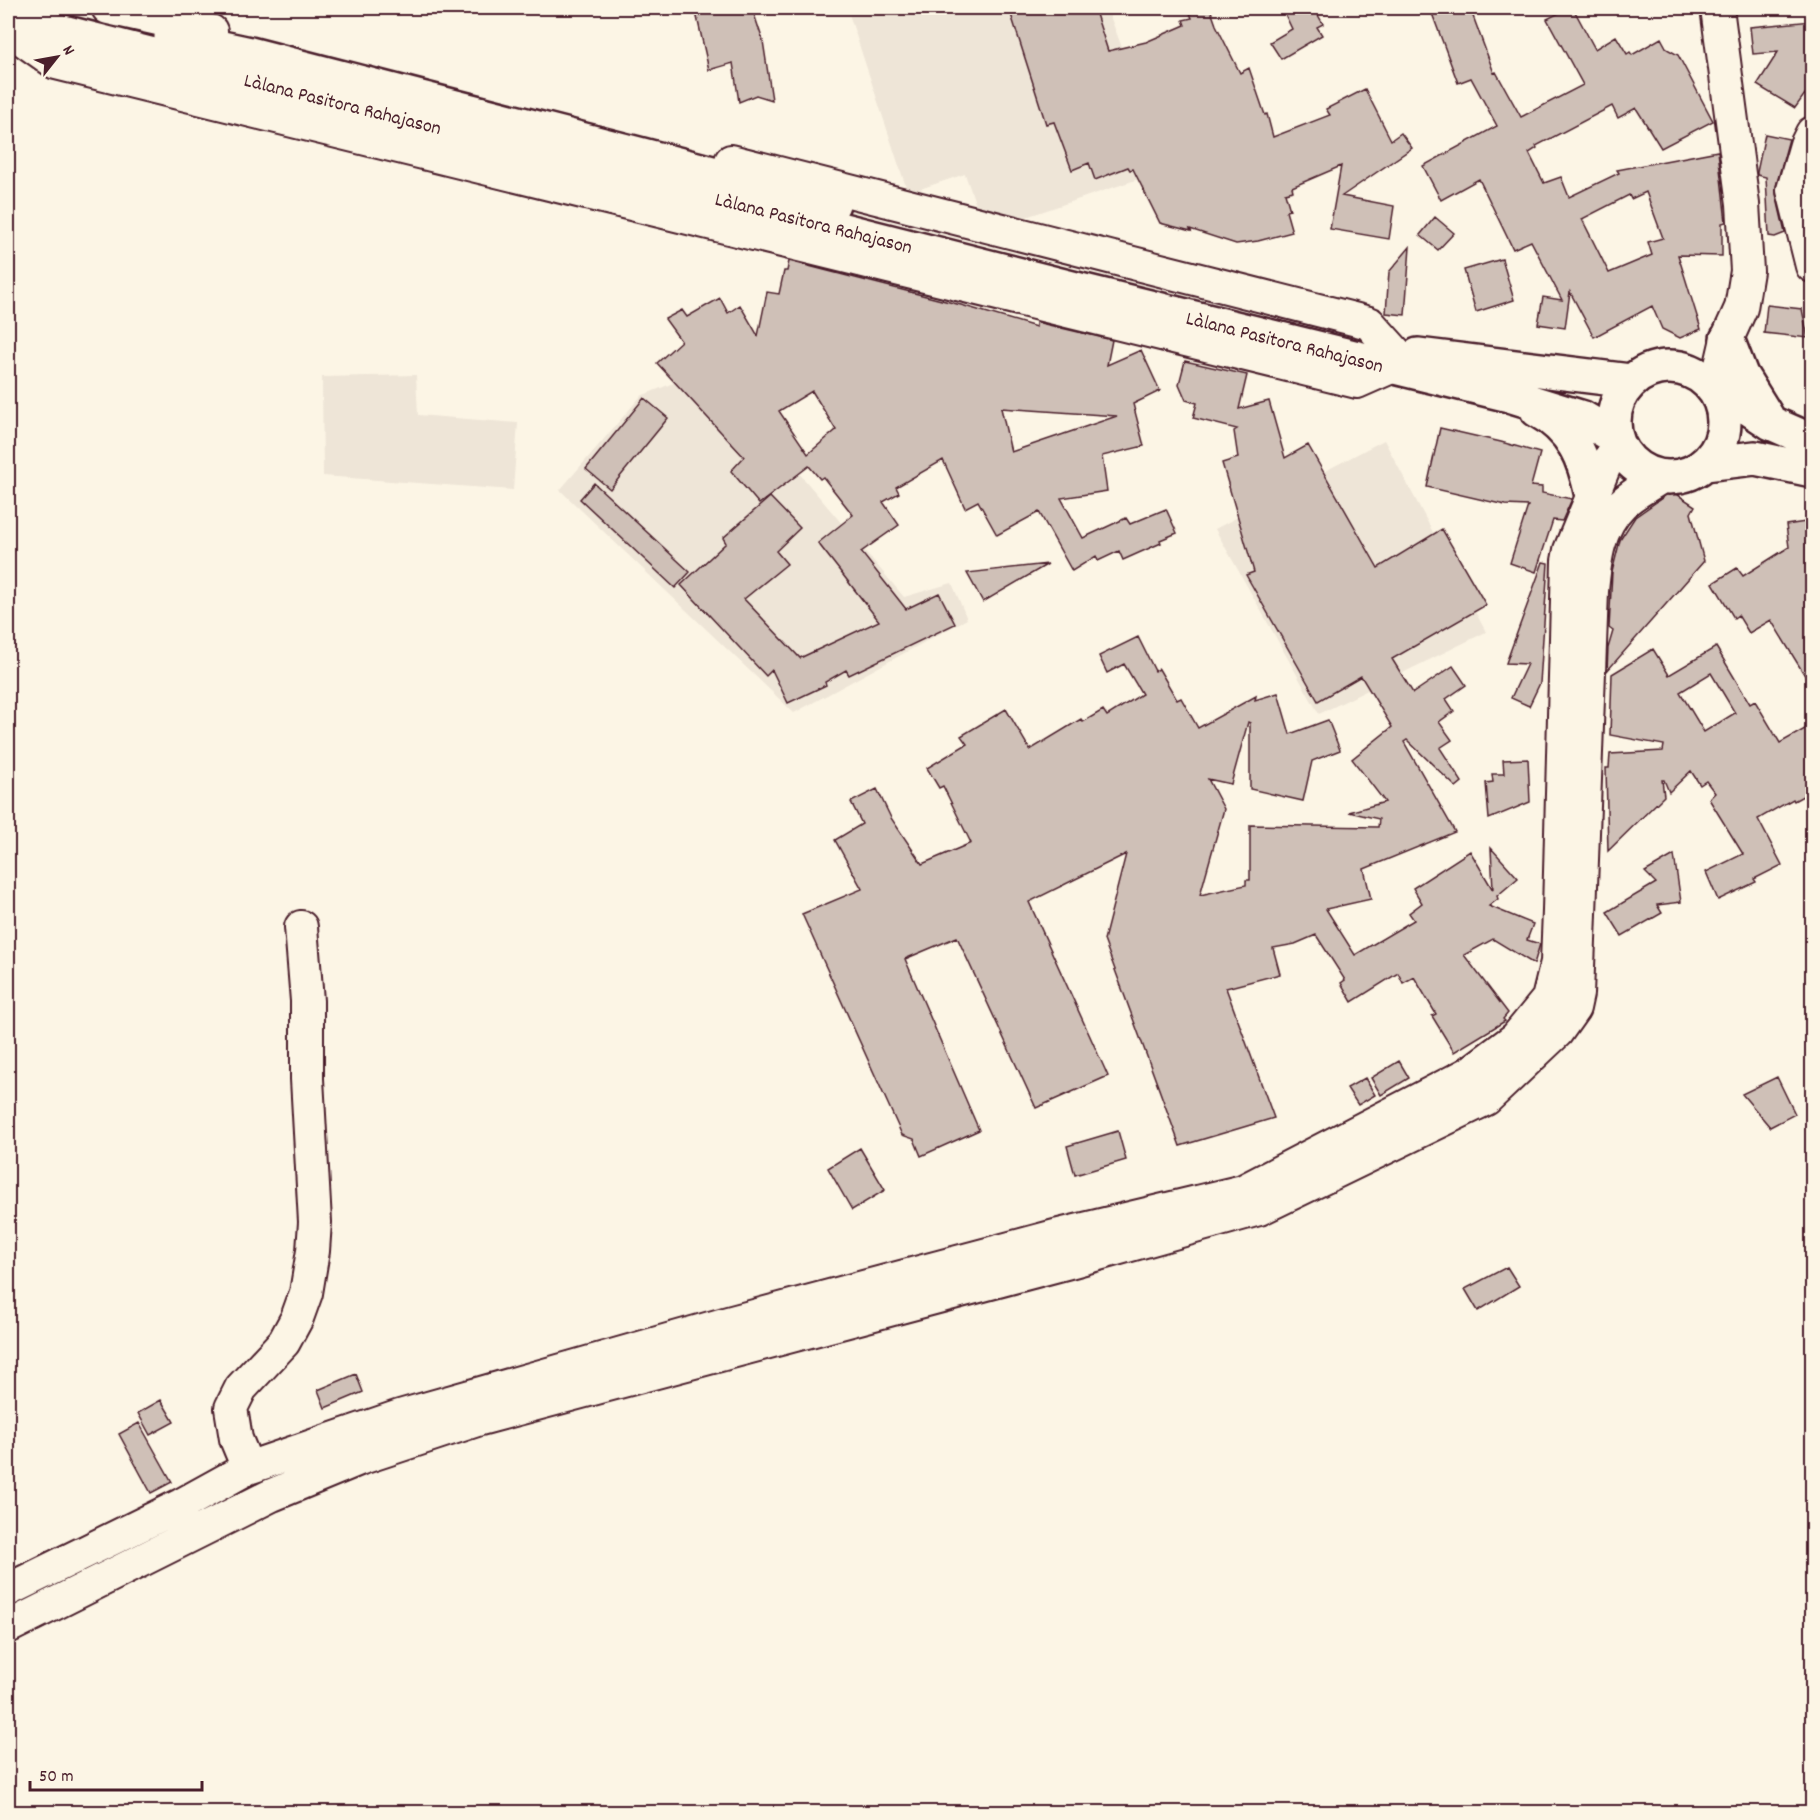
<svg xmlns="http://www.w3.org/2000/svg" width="1820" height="1820" font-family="Dekko,sans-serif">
<rect width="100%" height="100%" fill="#fcf5e5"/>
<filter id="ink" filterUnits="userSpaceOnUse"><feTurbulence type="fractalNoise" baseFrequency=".0167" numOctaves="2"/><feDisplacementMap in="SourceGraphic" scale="12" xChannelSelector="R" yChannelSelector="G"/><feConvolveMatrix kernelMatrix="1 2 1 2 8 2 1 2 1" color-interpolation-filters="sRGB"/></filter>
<g filter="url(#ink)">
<!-- built -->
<path fill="#eee5d7" d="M847,8H1107L1168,169L985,231L965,174L908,193Z
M701,372L721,381L904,597L952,583L967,619L794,713L560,490L641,396Z
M416,375L418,415L518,423L513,490L323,476L322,377Z
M1384,440L1486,632L1319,714L1215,529Z"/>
<!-- building -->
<path fill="#cfc0b7" stroke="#4a1f2b" stroke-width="1.5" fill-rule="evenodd" d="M695,8H752L763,41L772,100L756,95L739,102L733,63L709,70Z
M1009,8H1094L1108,51L1146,42L1185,25L1183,20L1192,18L1189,11L1201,8H1210L1216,25L1240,73L1249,68L1265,115L1267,114L1273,137L1330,115L1326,109L1365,89L1391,140L1401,133L1412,148L1342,196L1394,206L1389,239L1330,229L1341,166L1292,187L1293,191L1285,193L1290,210L1286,211L1292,232L1258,241L1236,244L1190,229L1191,231L1160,223L1133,169L1130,170L1128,167L1095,180L1089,163L1072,170L1054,122L1046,124Z
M1282,8H1314L1323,24L1317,27L1322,35L1281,59L1270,42L1292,29Z
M1430,8H1470L1494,73L1496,72L1521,117L1583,85L1547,19L1569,8H1573L1595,49L1616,36L1627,54L1630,52L1632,55L1661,38L1667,49L1678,55L1713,121L1661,148L1636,108L1618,118L1612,106L1536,146L1537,148L1529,153L1544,183L1561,177L1569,197L1619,173L1617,170L1718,151L1726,222L1722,223V256L1678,255L1701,329L1680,338L1662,329L1652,306L1594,337L1570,292L1565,328L1538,324L1543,297L1562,300L1531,241L1513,249L1479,179L1441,200L1423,166L1497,126L1471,78L1458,83ZM1646,192L1663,238L1648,242L1652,255L1609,273L1582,219L1629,195L1631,199Z
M1812,21V99L1805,94L1795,108L1757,85L1778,52L1753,54L1750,27Z
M1765,134L1789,139L1776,186V194L1785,233L1775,237L1769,236L1766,177L1757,175V172Z
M1435,217L1454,233L1438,250L1420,235Z
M1410,247L1405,315L1386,313L1389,272Z
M1502,259L1514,300L1476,312L1464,270Z
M789,261L961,305L1036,327V322L1112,340L1107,365L1141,350L1160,391L1133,404L1144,446L1102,456L1107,491L1061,498L1083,538L1126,518L1130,524L1166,509L1177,533L1160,540L1161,543L1123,560L1119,551L1098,561L1096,556L1072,571L1039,512L997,535L978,501L965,508L943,460L896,487L899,493L883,502L899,525L861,552L906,609L939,593L955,624L849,675L846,670L825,682L826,685L788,703L772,670L766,676L681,585L726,543L723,538L770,497L800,528L776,551L787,564L744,599L800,658L879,621L818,543L853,515L823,477L820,479L809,466L759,504L731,471L744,457L657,363L681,341L665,319L682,310L687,317L720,298L728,313L740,305L758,336L767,292L779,294L784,271H787ZM812,391L836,430L808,454L779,411ZM1001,408L1117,416L1011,452Z
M1767,305L1802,309L1808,338L1764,333Z
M1185,361L1247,375L1239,409L1269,401L1285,458L1308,445L1378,568L1442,529L1486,605L1392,659L1413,693L1453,666L1466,685L1446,699L1454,711L1439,722L1452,740L1440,748L1462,782L1456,787L1407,740L1404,742L1455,832L1364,869L1371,899L1326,909L1355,955L1414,920L1409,913L1422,903L1413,888L1470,851L1493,890L1491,848L1518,878L1497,896L1498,899L1489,906L1533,924L1527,940L1540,944L1534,964L1493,939L1464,955L1508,1013L1503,1019L1505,1021L1454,1052L1432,1016L1436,1014L1414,977L1403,983L1398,973L1352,1002L1341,983L1345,980L1316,935L1295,944L1273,948L1280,974L1226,988L1274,1118L1180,1146L1104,940L1126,854L1029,902L1108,1076L1036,1108L957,937L905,959L979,1130L921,1156L914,1139L902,1135L802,914L862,889L835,840L862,824L851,802L877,789L891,818L922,864L971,843L943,786L939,788L927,768L967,744L961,736L1006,709L1030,750L1081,719L1083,722L1103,710L1107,716L1142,694L1124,664L1107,673L1099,656L1138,637L1155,671L1159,669L1177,700L1181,698L1198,728L1256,696L1255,700L1278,693L1290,734L1328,720L1340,750L1312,761L1303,801L1250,789V723L1248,722L1231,784L1208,779L1224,809L1200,895L1246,885V880H1250V825L1378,827L1379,819L1349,812L1385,802L1352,759L1392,727L1361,676L1318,701L1246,575L1254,572L1222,463L1238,458L1234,431L1237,429L1193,418L1197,403L1186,400L1179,384Z
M644,398L668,418L610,489L586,469Z
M1440,428L1501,442L1540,453L1531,486L1542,487V493L1572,499L1562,521L1553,520L1536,572L1510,563L1528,506L1505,505L1427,487Z
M594,483L690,572L675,588L580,499Z
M1672,491L1695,506L1691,513L1704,561L1607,671L1608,648L1613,631L1609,628L1612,572L1620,540L1635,517Z
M1812,521V687L1771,620L1749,633L1738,615L1734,618L1713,583L1737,568L1743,576L1789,547L1786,525Z
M1543,562L1548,563L1540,683L1529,706L1511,698L1527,664L1506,663Z
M1048,564L983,602L967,573Z
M1716,647L1750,704L1755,701L1780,743L1812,725V791L1794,801L1793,799L1758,819L1782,865L1754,879L1756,882L1718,900L1706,872L1743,854L1709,799L1715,793L1706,781L1700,785L1691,771L1669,792L1664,780H1662L1664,796L1608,851L1606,768H1609L1610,754L1663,751L1664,745L1610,735L1612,674L1653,649L1669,675ZM1711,673L1735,713L1704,732L1680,692Z
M1528,759L1530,802L1489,819L1486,783L1493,782L1492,774H1504L1503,760Z
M1674,855L1681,902L1657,905L1662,913L1622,936L1607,912L1656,883L1645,872Z
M1399,1061L1409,1078L1381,1095L1371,1078Z
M1777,1077L1795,1114L1770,1127L1742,1094Z
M1365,1078L1375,1095L1358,1105L1347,1088Z
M1118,1131L1126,1160L1075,1175L1067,1146Z
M860,1148L885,1190L852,1210L828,1168Z
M1507,1267L1519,1286L1478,1311L1465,1289Z
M356,1374L363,1392L325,1408L318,1390Z
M161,1400L174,1422L150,1435L138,1413Z
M139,1423L172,1482L151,1493L119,1434Z"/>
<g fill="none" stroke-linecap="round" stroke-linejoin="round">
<!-- minor casing -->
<g stroke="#4a1f2b" stroke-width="36">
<path id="minor" d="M108,8L211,31
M8,29L56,63L1357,382L1391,367
M1812,133L1806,145L1793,190L1812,266
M731,161L1369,323L1396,353
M1715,391L1727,339L1741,308L1747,271L1743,204L1717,8
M248,1468L236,1439L231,1408L241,1388L284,1342L297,1318L306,1293L313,1251L315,1222L307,1079V1001L301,927
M8,1590L181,1505L248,1468L400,1416L728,1323L1059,1235L1243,1191L1468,1074L1516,1038L1548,999L1557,962L1559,911L1568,561L1570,550L1606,463L1619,447
M8,1627L272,1495L359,1459L480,1419L1073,1261L1259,1209L1486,1099L1557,1032L1574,1008L1577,994L1592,591C1595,559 1598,528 1622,504C1633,493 1648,486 1661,477"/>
</g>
<!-- major casing -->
<g stroke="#4a1f2b" stroke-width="38">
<path id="major" d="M8,18L1080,290L1509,395L1583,418L1615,437
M171,37L250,54L833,204
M1727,339L1741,375L1767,417
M1418,355L1630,381
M1614 422a55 55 0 1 1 110 0a55 55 0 1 1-110 0Z
M1715,391L1738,401L1771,423L1812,441
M1537,410C1573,430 1584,457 1592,496
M1705,464L1755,458L1812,470"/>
</g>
<!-- minor -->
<use href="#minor" stroke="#fcf5e5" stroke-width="32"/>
<!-- major -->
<use href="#major" stroke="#fcf5e5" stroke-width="33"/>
</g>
</g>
<g text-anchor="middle" stroke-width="5" stroke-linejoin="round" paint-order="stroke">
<!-- street labels -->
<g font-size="20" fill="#4a1f2b" stroke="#fcf5e5">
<text transform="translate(343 103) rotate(14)" y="7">Làlana Pasitora Rahajason</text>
<text transform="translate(814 222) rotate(14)" y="7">Làlana Pasitora Rahajason</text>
<text transform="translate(1285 341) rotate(14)" y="7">Làlana Pasitora Rahajason</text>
</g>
</g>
<!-- margin -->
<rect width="1820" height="1820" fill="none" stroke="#fcf5e5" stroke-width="30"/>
<rect x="15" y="15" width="1790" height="1790" fill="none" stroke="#4a1f2b" stroke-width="2" filter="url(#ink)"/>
<!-- north arrow -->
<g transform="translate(57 57) rotate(59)" stroke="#fcf5e5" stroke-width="4.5" paint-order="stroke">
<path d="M0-4.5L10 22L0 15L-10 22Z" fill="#4a1f2b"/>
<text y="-9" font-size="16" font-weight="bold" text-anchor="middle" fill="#4a1f2b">N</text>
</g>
<!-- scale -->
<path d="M30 1781v9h172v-9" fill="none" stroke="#4a1f2b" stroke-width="3"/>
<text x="39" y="1781" font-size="18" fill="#4a1f2b" stroke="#fcf5e5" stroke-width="4.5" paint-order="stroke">50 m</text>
</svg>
